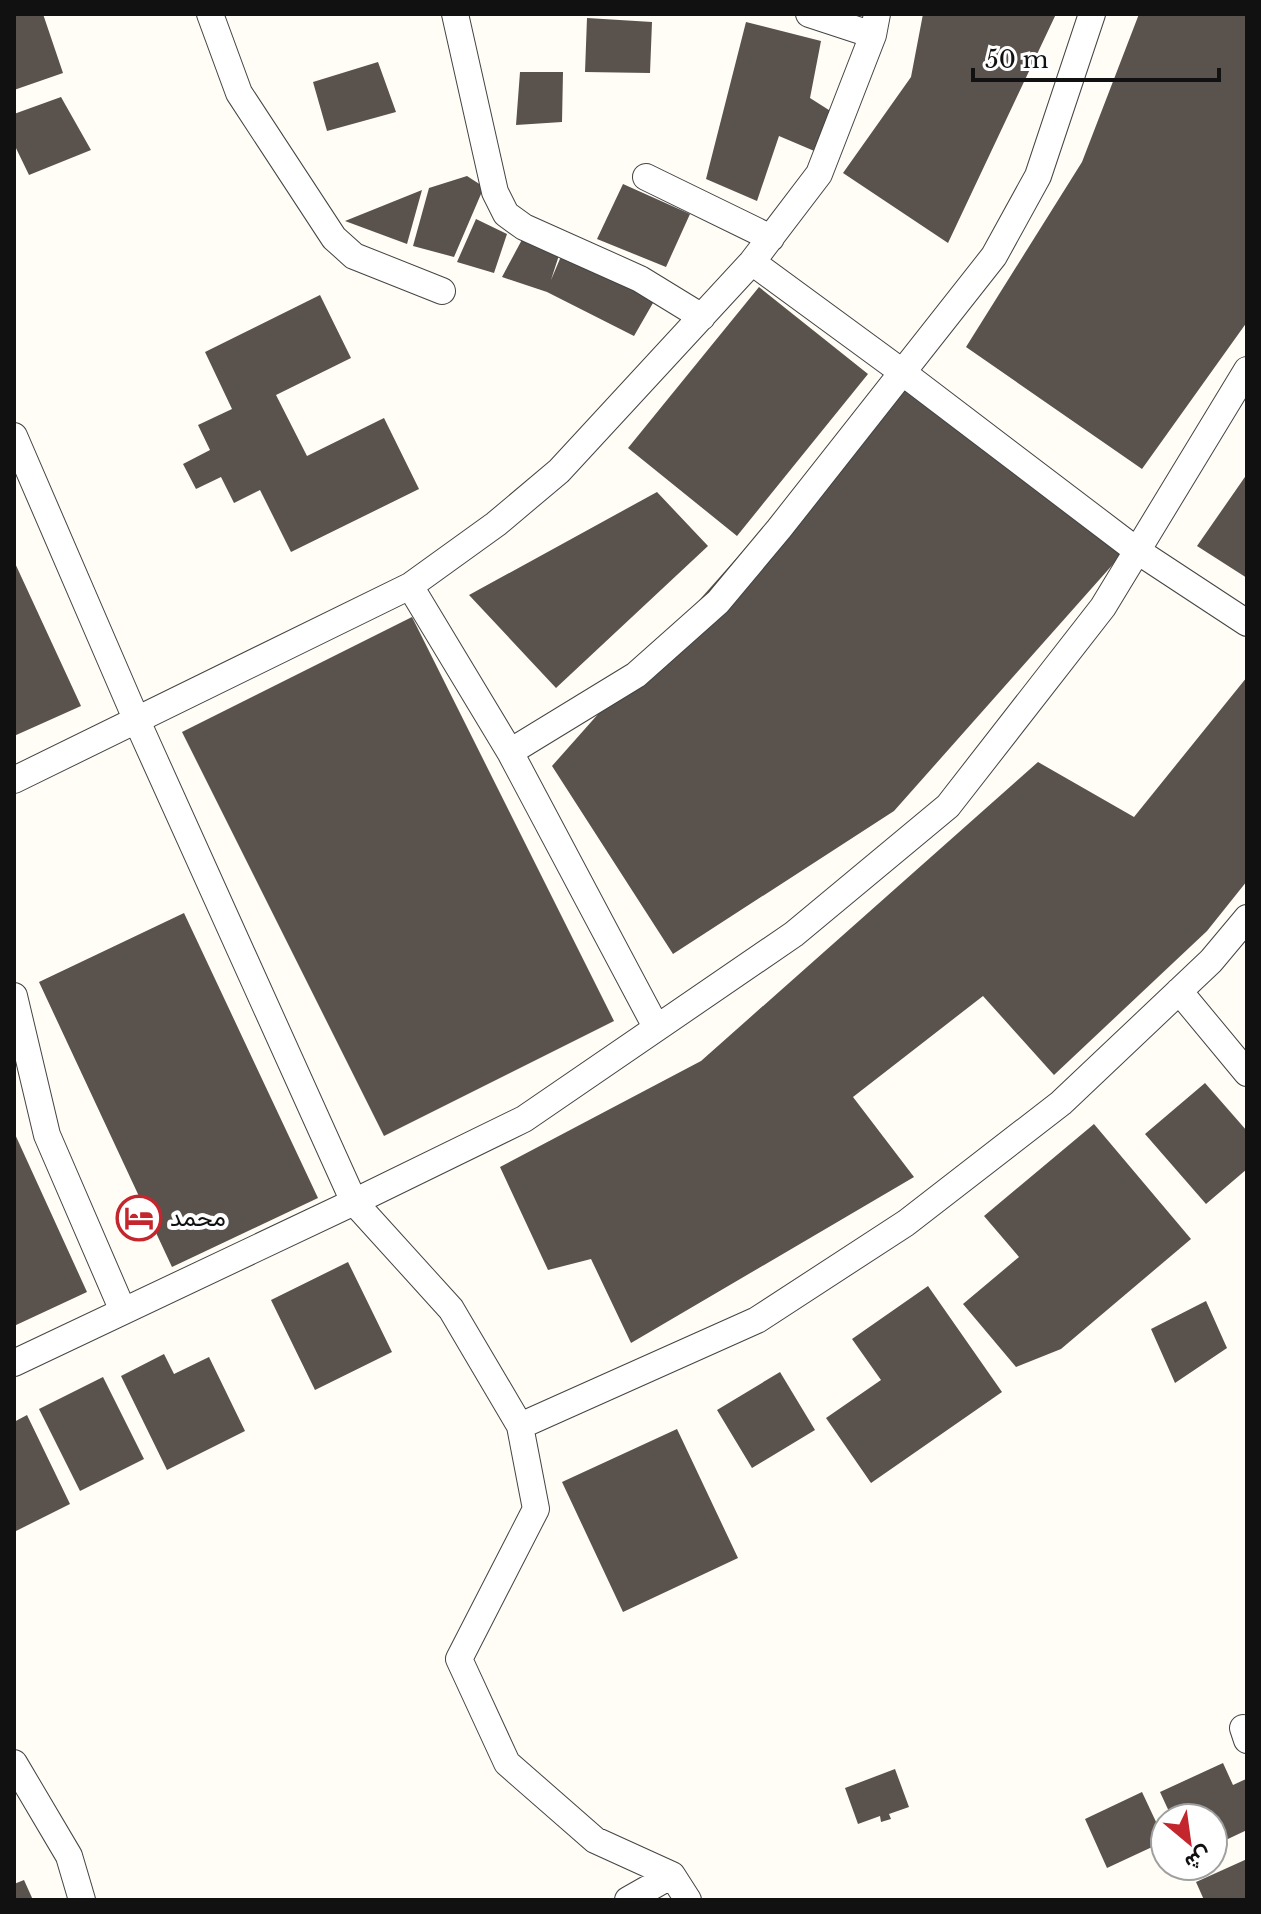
<svg xmlns="http://www.w3.org/2000/svg" width="1261" height="1914" font-family="'Libre Baskerville',Vazirmatn,serif">
<rect width="100%" height="100%" fill="#fffdf5"/>
<!-- building -->
<path fill="#5a524d" d="M14,14H43L63,73L14,90Z
M923,14H1056L948,243L843,173L911,77Z
M1139,14H1247V322L1142,469L966,347L1082,162Z
M587,18L652,22L650,73L585,72Z
M746,22L821,41L810,98L832,112L819,153L779,136L757,201L706,179Z
M378,62L396,112L327,131L313,82Z
M520,72H563L562,122L516,125Z
M61,97L91,150L29,175L14,144V114Z
M467,176L484,187L454,257L413,246L429,188Z
M623,184L690,214L666,267L597,239Z
M422,190L407,244L345,221Z
M476,219L507,234L494,273L457,262Z
M525,234L561,249L551,280L562,254L657,296L634,336L547,292L502,277Z
M759,287L868,374L737,536L628,448Z
M320,295L351,358L276,395L307,456L384,418L419,489L291,552L260,490L234,503L221,477L196,489L183,464L210,450L198,425L232,409L205,352Z
M909,364L1123,553L894,811L673,954L552,766Z
M1247,474V578L1197,546Z
M657,492L708,546L556,688L469,595Z
M14,561L81,706L14,736Z
M412,617L614,1021L384,1136L182,732Z
M1247,677V881L1207,931L1054,1075L983,996L853,1097L914,1177L631,1343L591,1259L548,1270L500,1167L701,1061L1038,762L1134,817Z
M184,913L318,1198L172,1267L39,982Z
M1205,1083L1247,1131V1169L1206,1204L1145,1134Z
M1094,1124L1191,1239L1061,1349L1016,1367L963,1304L1019,1257L984,1216Z
M14,1132L87,1292L14,1326Z
M348,1262L392,1352L315,1390L271,1300Z
M928,1286L1002,1392L871,1483L826,1418L881,1380L852,1339Z
M1206,1301L1227,1348L1175,1383L1151,1329Z
M164,1354L174,1374L209,1357L245,1431L167,1470L121,1376Z
M780,1372L815,1430L752,1468L717,1410Z
M103,1377L144,1459L80,1491L39,1409Z
M27,1415L70,1504L14,1532V1422Z
M677,1429L738,1558L623,1612L562,1482Z
M1223,1763L1233,1785L1246,1779L1247,1781V1830L1213,1846V1818H1172L1160,1792Z
M895,1769L909,1807L889,1814L891,1819L881,1822L880,1816L858,1824L845,1788Z
M1142,1792L1165,1841L1107,1868L1085,1819Z
M1247,1859V1900H1204L1196,1882Z
M24,1880L33,1900H14V1884Z"/>
<g fill="none" stroke-linecap="round" stroke-linejoin="round">
<!-- minor casing -->
<g stroke="#444" stroke-width="28">
<path id="minor" d="M210,14L239,93L334,238L354,256L442,291
M455,14L495,192L506,214L524,227L640,279L702,317
M809,14L873,35
M646,177L771,238
M752,262L902,372L1136,550L1247,623
M14,436L137,721L354,1202L451,1309L520,1426L536,1509L459,1659L507,1763L595,1840L672,1875L688,1900
M410,586L510,752L656,1027
M510,752L636,675L718,602L779,529L994,256L1038,176L1092,14
M14,780L410,586L496,524L559,471L752,262L819,174L873,35L877,14
M1179,991L1247,1073
M14,996L47,1135L123,1311
M14,1363L354,1202L524,1119L794,934L948,806L1103,607L1247,370
M520,1426L757,1320L906,1223L1061,1103L1211,961L1247,918
M1243,1728L1247,1740
M14,1763L69,1856L82,1900
M628,1900L672,1875"/>
</g>
<!-- minor -->
<use href="#minor" stroke="#fff" stroke-width="26"/>
</g>
<!-- icons -->
<defs>
<g id="hotel-ring" transform="scale(2.3)"><circle r="9.5" fill="#fff" stroke="#c4262e" stroke-width="1.5"/><path d="M-6-4.5h1.5V1H6V5H4.5V3h-9V5H-6ZM-4 0a1.8 1.8 0 1 1 3.6 0ZM.5 0V-2.5h3Q6-2.5 6 0Z" fill="#c4262e"/></g>
</defs>
<g fill-rule="evenodd">
<use href="#hotel-ring" x="139" y="1218"/>
</g>
<g text-anchor="middle" stroke-width="8" stroke-linejoin="round" paint-order="stroke">
<!-- poi labels -->
<g font-size="24" fill="#111" stroke="#fff" text-anchor="start">
<text x="170" y="1226">محمد</text>
</g>
</g>
<!-- border -->
<rect width="1261" height="1914" fill="none" stroke="#111111" stroke-width="32"/>
<!-- north arrow -->
<g transform="translate(1189 1842) rotate(151)"><circle r="38" fill="#ffffff" stroke="#a0a0a0" stroke-width="2"/>
<path d="M0-6L14 30L0 20L-14 30Z" fill="#c4262e"/>
<text y="-12" font-size="22" font-weight="bold" text-anchor="middle" fill="#111111">ش</text>
</g>
<!-- scale -->
<path d="M973 68v12h246v-12" fill="none" stroke="#111111" stroke-width="4"/>
<text x="985" y="68" font-size="24" fill="#111111" stroke="#ffffff" stroke-width="6" paint-order="stroke">50 m</text>
</svg>
